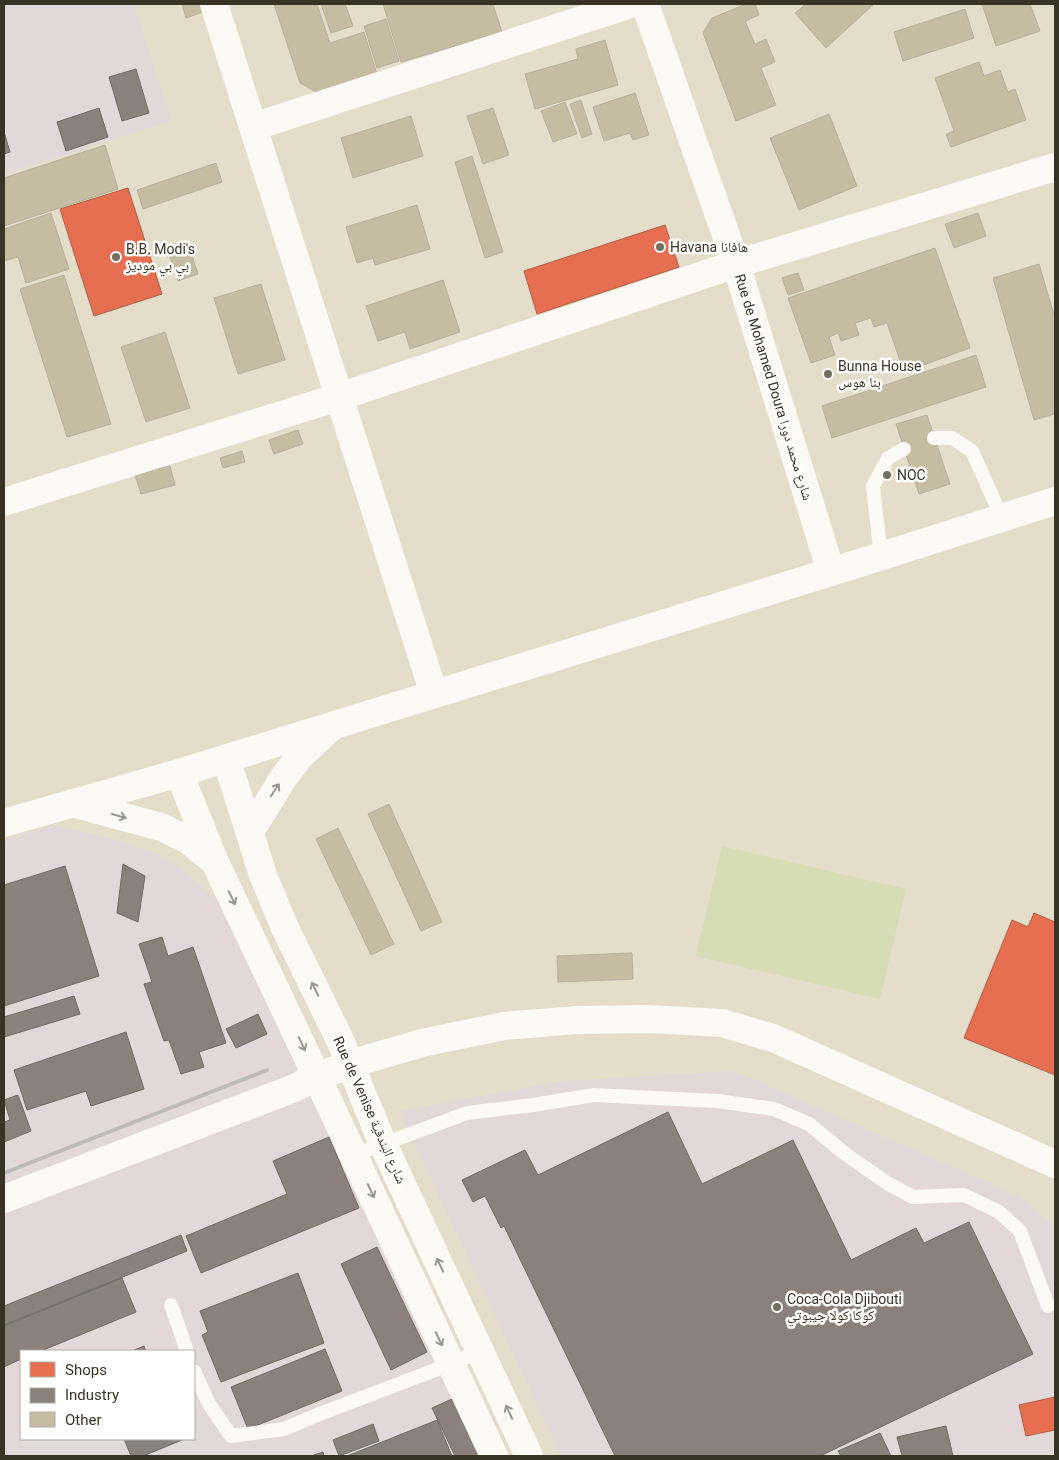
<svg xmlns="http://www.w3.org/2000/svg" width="1059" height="1460" font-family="Roboto,'Noto Naskh Arabic',sans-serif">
<rect width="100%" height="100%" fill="#e4ddc9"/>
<!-- industrial -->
<path fill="#e2d8da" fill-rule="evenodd" d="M4,4H134L171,121L4,174Z
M54,825L111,839L149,851L174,863L220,902L481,1456H4V841ZM21,1351H194V1439H21Z
M734,1071L1021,1197L1055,1228V1456H561L399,1111L562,1081Z"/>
<!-- green -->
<path fill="#d6ddb4" d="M722,846L906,889L880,999L696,956Z"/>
<!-- shops -->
<path fill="#e76f51" stroke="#b25d44" d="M128,188L162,294L94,316L60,209Z
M665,225L679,267L537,314L524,271Z
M1034,913L1055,922V1075L964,1038L1012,920L1028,927Z
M1055,1397V1430L1026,1436L1019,1405Z"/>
<!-- industry -->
<path fill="#8a817c" stroke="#716a62" d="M136,69L149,113L122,121L109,77Z
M99,108L108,137L66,151L57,122Z
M4,132L10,152L4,154Z
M123,864L145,876L138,922L117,913Z
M65,866L99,976L4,1006V885Z
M162,937L168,956L193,947L226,1043L199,1052L204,1067L181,1074L169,1040L164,1041L144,984L152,982L139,944Z
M74,996L80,1014L4,1037V1017Z
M258,1014L267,1034L236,1048L226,1029Z
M126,1032L144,1089L91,1106L86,1091L27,1110L14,1070Z
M18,1095L31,1131L4,1142V1122L10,1120L4,1100Z
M668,1112L702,1184L793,1140L851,1260L916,1228L924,1243L969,1222L1033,1354L820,1456H615L504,1226L501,1228L485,1196L473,1202L462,1180L525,1150L538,1175Z
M329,1137L359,1208L201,1273L186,1236L287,1194L273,1161Z
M181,1235L187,1251L4,1325V1306Z
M377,1247L427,1352L391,1370L341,1264Z
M298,1273L324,1343L221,1382L202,1335L208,1332L200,1311Z
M122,1278L136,1312L41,1351H21V1359L4,1367V1326Z
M144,1346L146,1351H132Z
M325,1349L342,1391L248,1429L231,1387Z
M452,1399L479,1456H455L432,1408Z
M437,1420L452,1456H347Z
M373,1424L379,1441L339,1456L333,1440Z
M946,1426L953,1456H902L897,1437Z
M880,1433L891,1456H841L838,1451Z
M124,1439H182V1440L143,1456H131Z
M323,1452L324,1456H311Z"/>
<!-- building -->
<path fill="#c5bca2" stroke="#b6b0a1" d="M182,4H201L203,12L186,18Z
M274,4H317L330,43L364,32L377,74L318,93L300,83Z
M321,4H345L353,26L331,33Z
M383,4H493L502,32L401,62Z
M746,4H755L759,15L745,21L755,44L766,39L775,62L761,68L776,105L736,121L703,33L712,18Z
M806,4H872L873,5L826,48L795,13Z
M982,4H1030L1040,31L996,46Z
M965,9L974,38L903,61L894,32Z
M386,19L399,61L377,68L364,26Z
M605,40L618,85L535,109L525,74L578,59L576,49Z
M979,62L984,76L1000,70L1008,92L1015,89L1026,120L951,147L946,134L954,131L935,78Z
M635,93L649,135L633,140L630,133L604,141L593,107Z
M581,100L592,134L582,138L570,104Z
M565,102L577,134L553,142L541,111Z
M493,108L509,155L483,164L467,116Z
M829,114L857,186L799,210L770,138Z
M411,116L423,156L353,178L341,138Z
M105,145L118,189L4,226V178Z
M472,156L503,252L485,258L455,162Z
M216,163L222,182L143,209L137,190Z
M417,205L430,249L375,265L373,258L357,263L346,227Z
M51,213L69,269L26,283L18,257L4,261V229Z
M978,213L986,236L954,248L945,224Z
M189,247L198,274L178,281L169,254Z
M935,248L970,348L904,372L887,323L874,327L871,318L855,323L859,335L841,341L838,333L829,337L835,355L811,363L788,298Z
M1039,264L1055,318V414L1034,420L993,278Z
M798,273L804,290L788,295L782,278Z
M64,275L111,424L67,437L20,289Z
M443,280L460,332L410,349L405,332L378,341L366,306Z
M261,284L285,360L238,374L214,298Z
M165,332L190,408L146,422L121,347Z
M976,355L986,387L832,438L822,406Z
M927,415L950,484L919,494L896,424Z
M298,430L303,444L274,454L269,440Z
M242,451L245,462L223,468L220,458Z
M170,466L175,485L141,494L135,475Z
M389,804L442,922L421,931L368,814Z
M338,828L394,944L371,955L316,839Z
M632,953L633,979L558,982L557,956Z"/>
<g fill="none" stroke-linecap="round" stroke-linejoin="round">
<!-- lane -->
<path stroke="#fbfaf7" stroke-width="14" d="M934,438H952L972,451L1002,518
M881,557L873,486L888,458L904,449
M354,1155L467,1113L533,1105L594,1095L718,1101L774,1109L809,1124L844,1153L887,1183L913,1197L964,1195L999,1212L1020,1231L1048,1306
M171,1305L187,1351
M194,1371L209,1404L231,1436L284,1429L317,1415L451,1364L480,1351"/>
<!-- street -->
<path stroke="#fbfaf7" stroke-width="28" d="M214,4L253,127
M4,502L339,397L736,264L1055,167
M434,694L253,127L631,4
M4,1199L292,1089L317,1077L350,1064L422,1043L504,1026L577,1020L649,1019L722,1023L773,1038L1055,1164"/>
<!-- secondary -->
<path stroke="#fbfaf7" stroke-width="28" d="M645,4L736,264L831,572
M226,758L263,875L285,928L340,1040L383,1144L529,1456
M179,773L214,860L317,1077L494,1456
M72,803L161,827L188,840L213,860
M4,823L179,773L831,572L1055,501
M250,832L284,777L301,755L329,729"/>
<!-- rail -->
<path stroke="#bebcb7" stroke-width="4" d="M4,1173L267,1070"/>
</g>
<!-- one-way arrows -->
<defs><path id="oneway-shaft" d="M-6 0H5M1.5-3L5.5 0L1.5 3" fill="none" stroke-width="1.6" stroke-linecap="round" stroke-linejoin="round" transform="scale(1.25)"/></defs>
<g stroke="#9a968e">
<use href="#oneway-shaft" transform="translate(275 790) rotate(-57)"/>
<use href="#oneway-shaft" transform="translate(119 816) rotate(16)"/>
<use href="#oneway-shaft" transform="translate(232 898) rotate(64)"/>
<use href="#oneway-shaft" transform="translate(315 989) rotate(-116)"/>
<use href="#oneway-shaft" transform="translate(302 1044) rotate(65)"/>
<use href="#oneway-shaft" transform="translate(371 1191) rotate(65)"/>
<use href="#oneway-shaft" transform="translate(440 1265) rotate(-115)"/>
<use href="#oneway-shaft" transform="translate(439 1339) rotate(65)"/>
<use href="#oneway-shaft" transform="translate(509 1412) rotate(-115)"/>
</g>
<!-- markers -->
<g fill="#746e5e" stroke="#fff" stroke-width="2">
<circle cx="660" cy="247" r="5"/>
<circle cx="116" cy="257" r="5"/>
<circle cx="828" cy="374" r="5"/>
<circle cx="887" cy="475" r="5"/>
<circle cx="777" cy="1307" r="5"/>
</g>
<g text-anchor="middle" stroke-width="5" stroke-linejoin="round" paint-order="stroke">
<!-- poi labels -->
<g font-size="14" fill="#383325" stroke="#fff" text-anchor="start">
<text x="670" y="252">Havana هافانا</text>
<text x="126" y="254">B.B. Modi's<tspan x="126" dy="16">بي بي موديز</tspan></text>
<text x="838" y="371">Bunna House<tspan x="838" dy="16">بنا هوس</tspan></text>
<text x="897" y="480">NOC</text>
<text x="787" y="1304">Coca-Cola Djibouti<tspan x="787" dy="16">كوكا كولا جيبوتي</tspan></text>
</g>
<!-- street labels -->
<g font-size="14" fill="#383325" stroke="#fff">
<text transform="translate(774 387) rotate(73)" y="5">Rue de Mohamed Doura شارع محمد دورا</text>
<text transform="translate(370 1110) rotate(66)" y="5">Rue de Venise شارع البندقية</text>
</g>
</g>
<!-- border -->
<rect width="1059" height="1460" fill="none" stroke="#383325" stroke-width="10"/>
<!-- legend -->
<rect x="20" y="1350" width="175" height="90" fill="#ffffff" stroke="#afada8"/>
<rect x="30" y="1362" width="25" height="15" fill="#e76f51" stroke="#afada8"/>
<text x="65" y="1375" font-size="15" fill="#383325">Shops</text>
<rect x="30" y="1388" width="25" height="15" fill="#8a817c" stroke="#afada8"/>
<text x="65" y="1400" font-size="15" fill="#383325">Industry</text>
<rect x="30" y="1412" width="25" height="15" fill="#c5bca2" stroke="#afada8"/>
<text x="65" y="1425" font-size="15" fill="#383325">Other</text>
</svg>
